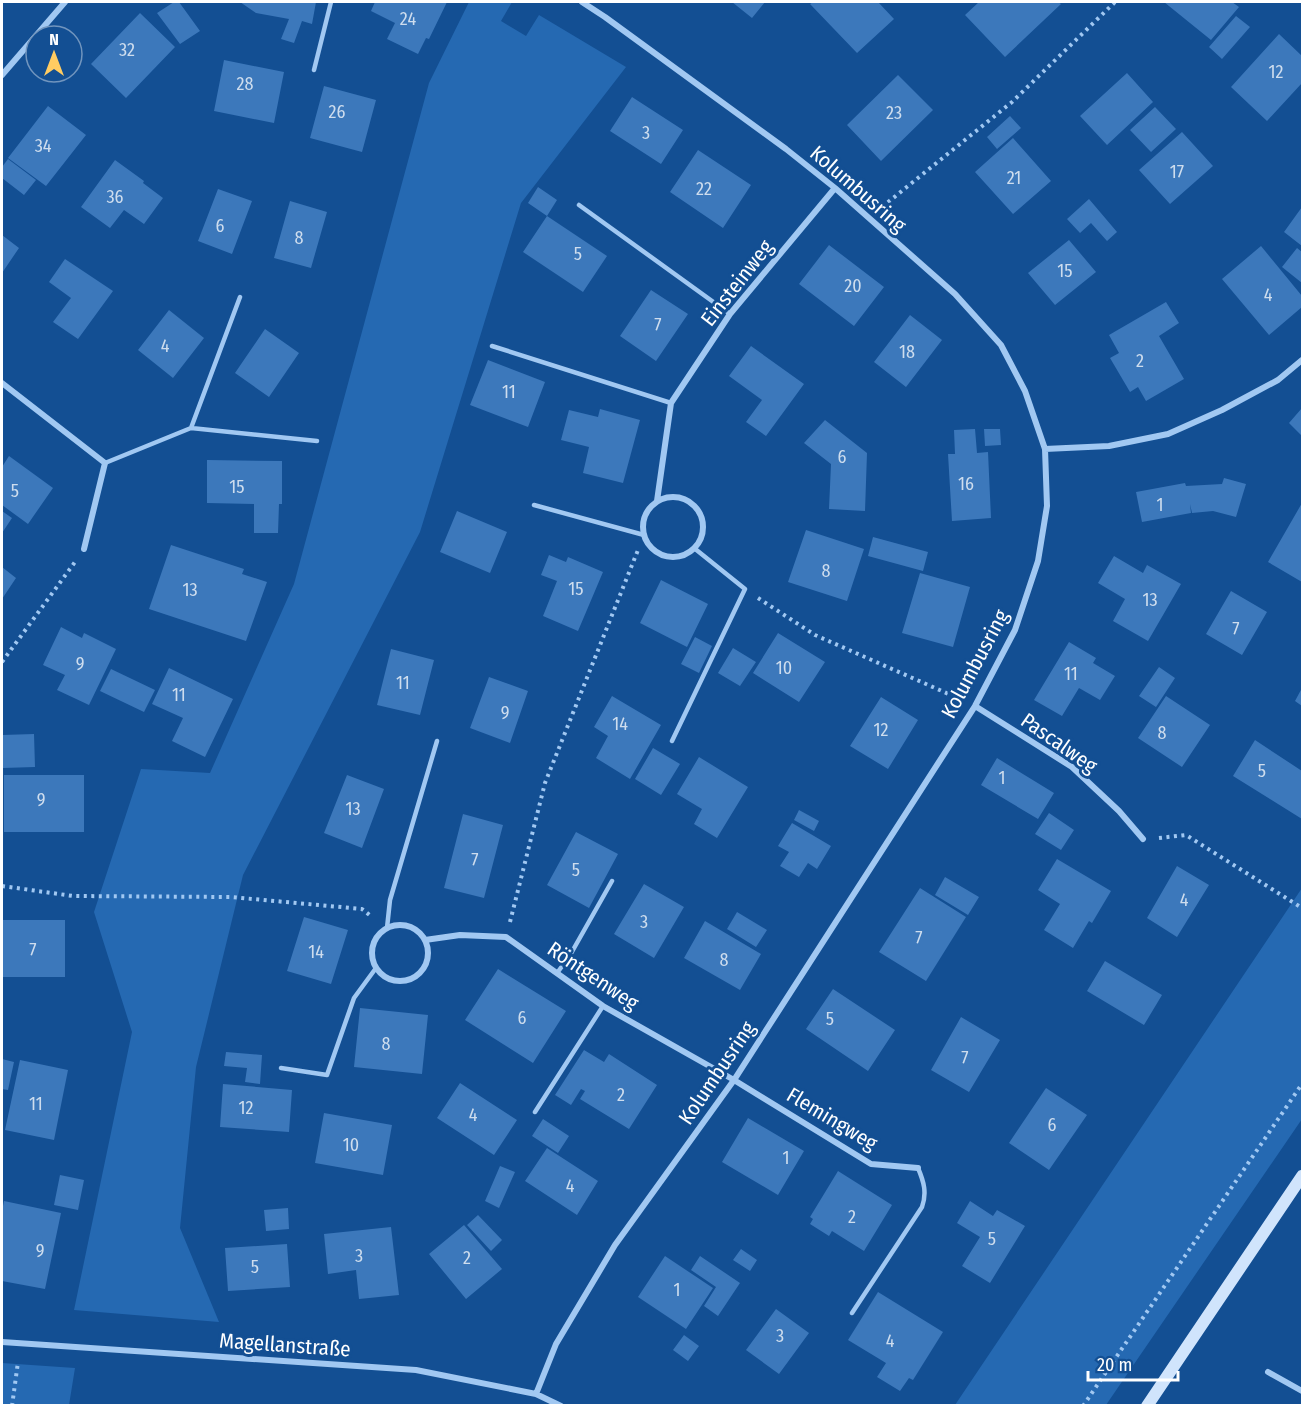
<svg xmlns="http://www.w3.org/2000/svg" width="1304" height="1407" font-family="'Fira Sans Condensed',sans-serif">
<rect width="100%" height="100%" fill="#134f93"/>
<!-- green -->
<path fill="#2569b2" d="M469,2H512L501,21L526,36L539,15L626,67L521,203L420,532L243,875L196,1067L180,1228L219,1322L74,1310L132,1032L94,912L141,769L210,773L294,584L429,83Z
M1302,888V1119L1106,1405H955Z
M2,1363L75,1368L69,1405H2Z"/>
<!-- building -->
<path fill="#3c78bb" d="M174,2H179L200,31L180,44L157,13Z
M240,2H316L312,24L302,21L294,43L281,39L289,19L256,13Z
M375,2H447L429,39L426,38L418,54L387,39L395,23L371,11Z
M732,2H765L752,18Z
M813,2H878L894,19L857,53L810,4Z
M979,2H1058L1061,4L1005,57L965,15Z
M1164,2H1232L1239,7L1211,40Z
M140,13L175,47L126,98L91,64Z
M1236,16L1250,27L1222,59L1209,47Z
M1279,34L1302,56V83L1267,121L1231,87Z
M224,60L284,72L274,123L214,111Z
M1127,73L1153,102L1107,145L1080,116Z
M898,75L933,110L881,161L847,125Z
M324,86L376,100L362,152L310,138Z
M632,97L683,130L661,164L610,131Z
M48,106L86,135L46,186L8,158Z
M1155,107L1176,129L1151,152L1130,130Z
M1010,116L1021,128L997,149L987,137Z
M1182,132L1213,166L1170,204L1139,170Z
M1013,138L1051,181L1013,214L975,172Z
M698,150L751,185L723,228L670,192Z
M8,159L36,180L24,195L2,178V167Z
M115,160L144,181L143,183L163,198L144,224L124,210L110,228L81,207Z
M538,187L557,200L547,216L607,256L583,292L523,252L547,216L528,203Z
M218,189L252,201L232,254L198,241Z
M1089,199L1117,232L1107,241L1091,223L1080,233L1067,219Z
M290,201L327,212L311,268L274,258Z
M1302,207V246L1284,232Z
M2,235L19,248L2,273Z
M1069,240L1096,272L1055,305L1028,273Z
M829,245L884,287L854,326L799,284Z
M1261,246L1302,296V307L1269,335L1222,279Z
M1297,248L1302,252V283L1282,267Z
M65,259L113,291L78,339L53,322L71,298L49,282Z
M651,290L688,314L656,361L620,336Z
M1166,302L1179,323L1159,336L1184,379L1146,401L1138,387L1130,392L1110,358L1119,353L1109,335Z
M169,310L204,338L173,378L138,350Z
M910,315L942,340L906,387L874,362Z
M265,329L299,353L269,397L235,373Z
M751,346L804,384L766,436L746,422L762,400L729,376Z
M488,360L545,382L528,427L470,405Z
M1302,408V436L1289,423Z
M600,409L640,420L623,483L583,473L589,447L561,440L569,410L598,417Z
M825,420L867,453L865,511L829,509L831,464L804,443Z
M975,429L977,453L988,452L991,518L952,521L948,454H955L954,430Z
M984,429H1000L1001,445L985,446Z
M9,456L53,488L28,524L2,505V467Z
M207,460L282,461V504H279L278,533H254V504L207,503Z
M1224,478L1246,484L1236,517L1213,511L1192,513L1190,504L1191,513L1142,522L1136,492L1185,483L1186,486L1222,484Z
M1302,503V582L1268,562Z
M2,511L12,518L2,533Z
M457,511L507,532L490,573L440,552Z
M806,530L864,549L847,601L788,582Z
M873,537L928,552L923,571L868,556Z
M171,545L244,569L242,574L267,582L246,641L149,609Z
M549,555L566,562L568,557L603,572L578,631L543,616L557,581L541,575Z
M1114,556L1143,573L1147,565L1181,584L1148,641L1113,621L1125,599L1098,583Z
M2,567L16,578L2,599Z
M920,573L970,587L953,647L902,633Z
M661,580L708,604L687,647L640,623Z
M1231,591L1267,612L1242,655L1206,634Z
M61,627L82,638L84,633L116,649L89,705L57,690L65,675L43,665Z
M778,633L825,662L799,702L753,673Z
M695,637L712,646L699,673L681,664Z
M1069,642L1096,658L1093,663L1115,676L1100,700L1079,688L1062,716L1034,700Z
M733,648L756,662L740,686L718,673Z
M391,649L434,660L420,715L377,705Z
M1159,667L1175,678L1156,707L1139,696Z
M169,668L233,699L205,757L172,741L183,718L152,704Z
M111,669L155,690L144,712L100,691Z
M489,677L528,691L510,743L470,728Z
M1302,688V706L1295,701Z
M612,696L661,725L630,779L596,758L608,736L594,727Z
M1166,696L1210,725L1182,767L1138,738Z
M881,697L918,720L888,769L850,746Z
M34,734L35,767L3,768L2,735Z
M1255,740L1302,771V819L1233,776Z
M653,748L680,764L661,795L635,779Z
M699,757L748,787L717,838L694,824L702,809L677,794Z
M997,758L1054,793L1038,819L981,785Z
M4,775H84V832H4Z
M347,775L384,789L362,848L324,833Z
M799,810L819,821L814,831L794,820Z
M1049,813L1074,830L1061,850L1035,834Z
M463,814L503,825L484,898L444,888Z
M792,823L831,846L817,869L808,863L799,877L780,866L789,852L778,846Z
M576,832L618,854L589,908L547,885Z
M1057,859L1111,891L1092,923L1089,921L1073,948L1044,930L1060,904L1038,890Z
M1177,866L1209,885L1177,937L1147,918Z
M945,877L979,897L968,915L935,895Z
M644,884L684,907L654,958L614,934Z
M920,888L966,917L926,981L879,952Z
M737,912L767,930L756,947L727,929Z
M304,917L348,930L331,984L287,971Z
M2,920H65V977H2Z
M705,921L761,954L740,990L684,958Z
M1105,961L1162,995L1144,1025L1087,991Z
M498,969L566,1011L533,1063L465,1020Z
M833,989L895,1030L868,1071L806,1029Z
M360,1008L428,1015L422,1074L354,1067Z
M961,1017L1000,1040L969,1092L931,1070Z
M584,1050L604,1062L609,1054L657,1085L629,1129L580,1099L585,1091L581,1089L571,1105L555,1095Z
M226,1052L262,1055L260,1084L245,1082L247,1068L224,1066Z
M2,1059L14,1062L8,1090L2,1089Z
M20,1060L68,1070L54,1140L5,1130Z
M460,1083L517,1120L494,1155L437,1118Z
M223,1084L292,1090L289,1132L220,1127Z
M1046,1088L1087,1115L1049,1170L1009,1143Z
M324,1113L392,1125L383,1175L315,1163Z
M748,1118L804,1151L778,1195L722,1162Z
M543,1119L569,1136L558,1153L532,1136Z
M547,1148L598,1181L577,1215L525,1181Z
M500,1166L515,1172L499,1208L485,1201Z
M838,1171L892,1205L864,1251L832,1231L829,1236L810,1224L813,1219L810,1217Z
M60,1175L84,1180L78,1210L54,1205Z
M4,1201L61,1213L45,1289L2,1281V1211Z
M970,1201L993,1216L997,1210L1025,1226L990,1283L962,1266L980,1237L957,1223Z
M288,1208L289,1229L266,1231L264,1210Z
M478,1215L502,1240L491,1251L467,1225Z
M464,1225L502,1269L466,1299L429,1254Z
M391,1227L399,1295L359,1299L356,1270L328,1274L324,1234Z
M287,1244L290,1287L228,1291L225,1248Z
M741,1249L757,1260L750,1271L733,1260Z
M665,1256L713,1288L686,1329L638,1297Z
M700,1256L740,1283L718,1316L704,1306L716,1287L691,1270Z
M878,1292L943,1332L913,1380L909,1378L900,1391L877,1377L886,1363L848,1340Z
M776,1309L809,1333L779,1374L746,1350Z
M684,1335L699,1346L688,1361L673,1350Z"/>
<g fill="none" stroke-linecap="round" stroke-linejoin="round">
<!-- path -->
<path stroke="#a1c8f2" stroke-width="4" stroke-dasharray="3 4.5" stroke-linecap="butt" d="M882,207L1012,102L1115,2
M758,598L815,635L960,699
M2,662L75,562
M1159,838L1186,835L1302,908
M2,886L73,896L231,897L362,909L372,917
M510,922L545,783L638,550
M12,1406L18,1362
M1083,1406L1302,1084"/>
<!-- lane -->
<path stroke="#a1c8f2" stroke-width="4.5" d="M314,70L331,2
M579,205L730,314
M492,346L671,403
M191,428L240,297
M105,463L191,428L317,441
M534,505L644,535
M672,741L745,589L694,548
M387,928L390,900L437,741
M557,973L569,957L612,881
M281,1068L327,1075L354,998L376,968
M535,1112L603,1006
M852,1313L922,1207C927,1193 924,1182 918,1168"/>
<!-- street -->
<path stroke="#a1c8f2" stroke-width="6" d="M2,75L65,2
M2,383L105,463L84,549
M1045,449L1109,446L1168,434L1222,410L1278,380L1302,360
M643 527a30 30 0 1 1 60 0a30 30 0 1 1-60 0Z
M657,501L671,403L730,314L835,188
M975,706L1072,767L1119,811L1143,839
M372 953a28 28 0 1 1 56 0a28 28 0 1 1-56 0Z
M425,940L460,935L506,937L603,1006L734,1080L871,1164L918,1168
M2,1342L416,1370L536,1394L561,1406
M1268,1372L1302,1391
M536,1394L556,1344L615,1245L734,1080L975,706L1015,630L1038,561L1047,506L1045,449L1025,391L1001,345L955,294L835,188L786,149L605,17L582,2"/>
<!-- secondary -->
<path stroke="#d0e4fc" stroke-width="12" d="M1147,1406L1302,1176"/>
</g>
<g text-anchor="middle" stroke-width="6" stroke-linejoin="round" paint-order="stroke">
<!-- number labels -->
<g font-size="18" fill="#ceddee">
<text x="408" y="25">24</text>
<text x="127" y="56">32</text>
<text x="1276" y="78">12</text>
<text x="245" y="90">28</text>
<text x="337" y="118">26</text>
<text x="894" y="119">23</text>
<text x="646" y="139">3</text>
<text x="43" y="152">34</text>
<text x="1177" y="178">17</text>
<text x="1014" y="184">21</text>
<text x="704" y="195">22</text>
<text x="115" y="203">36</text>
<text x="220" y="232">6</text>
<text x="299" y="244">8</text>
<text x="578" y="260">5</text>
<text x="1065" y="277">15</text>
<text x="853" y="292">20</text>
<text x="1268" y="301">4</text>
<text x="658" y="331">7</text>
<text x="165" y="352">4</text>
<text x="907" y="358">18</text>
<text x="1140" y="367">2</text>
<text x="509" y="398">11</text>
<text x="842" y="463">6</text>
<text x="966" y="490">16</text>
<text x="237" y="493">15</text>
<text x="15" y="497">5</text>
<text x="1160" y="511">1</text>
<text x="826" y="577">8</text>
<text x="576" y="595">15</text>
<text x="190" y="596">13</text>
<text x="1150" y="606">13</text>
<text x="1236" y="635">7</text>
<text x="80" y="670">9</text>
<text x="784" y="674">10</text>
<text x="1071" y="680">11</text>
<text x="403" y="689">11</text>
<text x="179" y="701">11</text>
<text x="505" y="719">9</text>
<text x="620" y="730">14</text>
<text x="881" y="736">12</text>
<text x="1162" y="739">8</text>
<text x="1262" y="777">5</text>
<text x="1002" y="784">1</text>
<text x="41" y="806">9</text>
<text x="353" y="815">13</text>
<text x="475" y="866">7</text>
<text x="576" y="876">5</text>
<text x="1184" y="906">4</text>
<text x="644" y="928">3</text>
<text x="919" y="944">7</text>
<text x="33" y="956">7</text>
<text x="316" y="958">14</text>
<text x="724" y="966">8</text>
<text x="522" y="1024">6</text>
<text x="830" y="1025">5</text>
<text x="386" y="1050">8</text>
<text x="965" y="1064">7</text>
<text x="621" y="1101">2</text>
<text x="36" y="1110">11</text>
<text x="246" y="1114">12</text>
<text x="473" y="1121">4</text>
<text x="1052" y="1131">6</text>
<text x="351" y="1151">10</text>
<text x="786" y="1164">1</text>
<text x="570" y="1192">4</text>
<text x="852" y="1223">2</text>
<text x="992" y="1245">5</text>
<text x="40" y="1257">9</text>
<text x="359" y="1262">3</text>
<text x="467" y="1264">2</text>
<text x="255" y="1273">5</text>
<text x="677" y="1296">1</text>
<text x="780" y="1342">3</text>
<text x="890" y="1347">4</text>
</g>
<!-- street labels -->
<g font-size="21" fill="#fff" stroke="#134f93">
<text transform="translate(858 189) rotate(41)" y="7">Kolumbusring</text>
<text transform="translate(737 283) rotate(-52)" y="7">Einsteinweg</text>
<text transform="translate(975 664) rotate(-62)" y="7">Kolumbusring</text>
<text transform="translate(1059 743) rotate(35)" y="7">Pascalweg</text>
<text transform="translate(593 976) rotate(34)" y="7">Röntgenweg</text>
<text transform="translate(717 1073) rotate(-56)" y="7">Kolumbusring</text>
<text transform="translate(832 1119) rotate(31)" y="7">Flemingweg</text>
<text transform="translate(285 1345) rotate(4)" y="7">Magellanstraße</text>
</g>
</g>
<!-- border -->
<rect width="1304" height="1407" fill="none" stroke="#ffffff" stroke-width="6"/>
<!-- north arrow -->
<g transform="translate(54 54)"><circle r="28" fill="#134f93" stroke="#7195be" stroke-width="1.5"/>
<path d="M0-4.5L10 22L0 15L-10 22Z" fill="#ffcc62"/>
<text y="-9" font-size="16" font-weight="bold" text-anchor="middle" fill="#ffffff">N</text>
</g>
<!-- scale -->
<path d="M1088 1371v9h90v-9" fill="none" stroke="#ffffff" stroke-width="3"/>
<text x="1097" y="1371" font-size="18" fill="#ffffff" stroke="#134f93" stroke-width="4.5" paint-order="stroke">20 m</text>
</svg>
